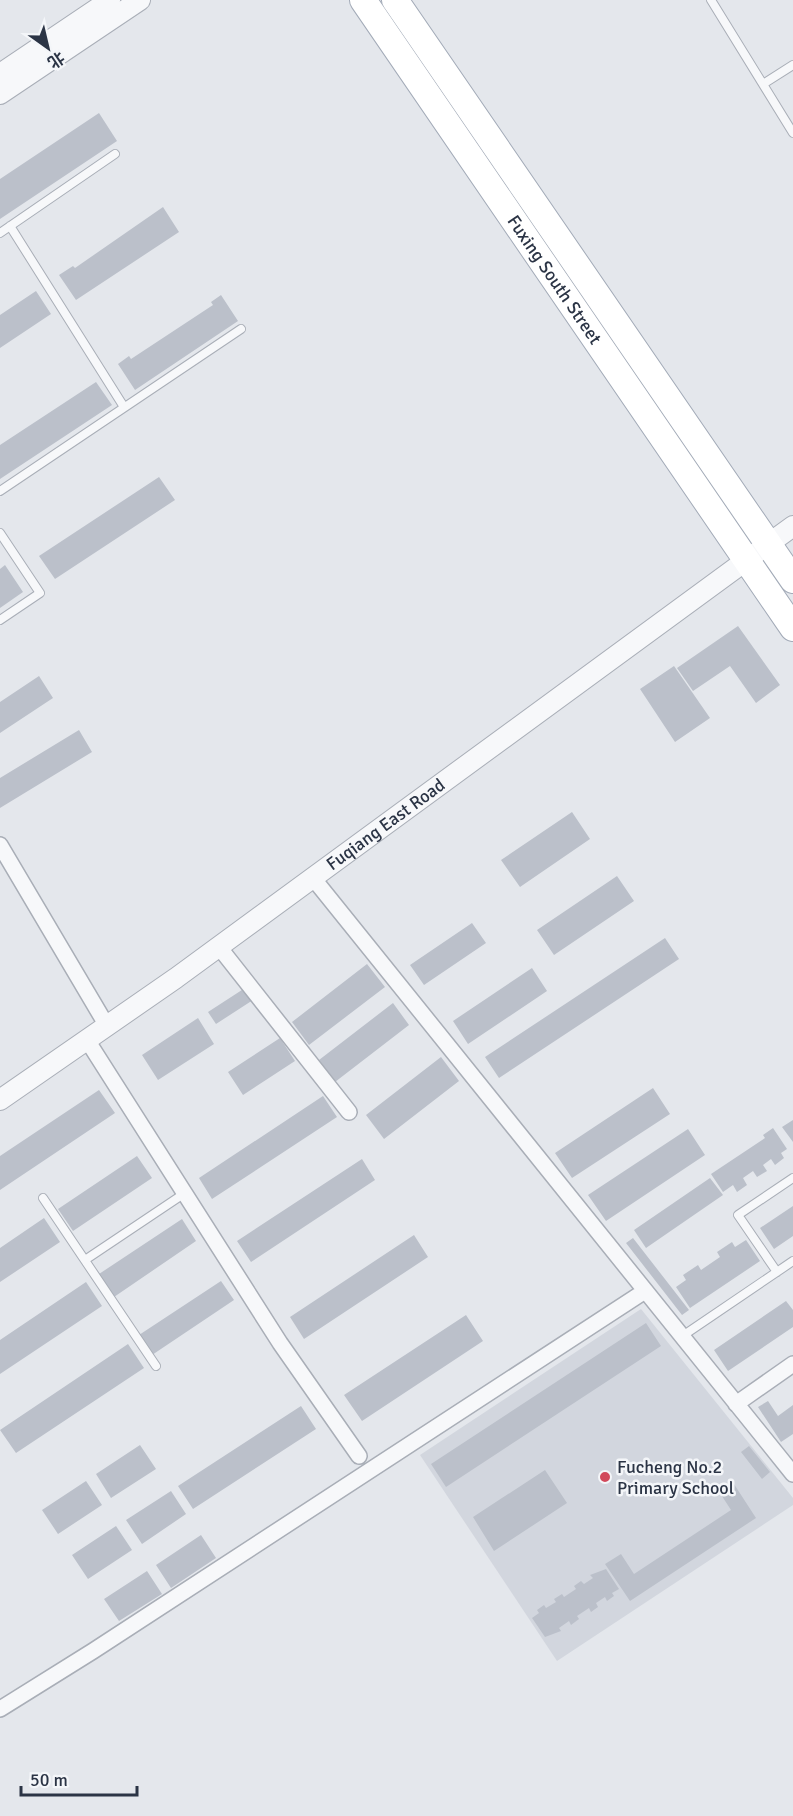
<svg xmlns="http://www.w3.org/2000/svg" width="793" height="1816" font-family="Signika,'Noto Sans SC',sans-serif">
<rect width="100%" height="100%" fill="#e4e7ec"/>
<!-- built -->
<path fill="#d2d6de" d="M641,1309L793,1498V1505L557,1661L420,1455Z"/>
<!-- building -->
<path fill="#bbc0ca" d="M99,113L117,141L0,219V179Z
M163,207L179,232L76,300L59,275L73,266L75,268Z
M36,291L51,314L0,348V315Z
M221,295L238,321L135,390L118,364L129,356L131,359L213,305L211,302Z
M96,382L112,405L0,479V445Z
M159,477L175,500L55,579L39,556Z
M5,565L23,592L0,608V569Z
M738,626L780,685L756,703L730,666L693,691L677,668Z
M674,666L710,718L675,742L640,689Z
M39,676L53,698L0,733V702Z
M79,730L92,752L0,808V778Z
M572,812L590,839L520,887L501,860Z
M617,876L634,901L554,955L537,930Z
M472,923L486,943L424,985L410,965Z
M665,938L679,959L499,1078L485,1057Z
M367,964L385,987L309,1045L292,1022Z
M532,968L547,991L468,1044L453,1021Z
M245,988L253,1000L216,1024L208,1012Z
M393,1003L409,1025L335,1082L319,1060Z
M198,1018L214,1044L158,1080L142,1055Z
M280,1038L295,1061L243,1095L228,1072Z
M441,1057L459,1081L384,1139L366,1115Z
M653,1088L670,1114L572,1178L555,1153Z
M99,1090L115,1113L0,1190V1156Z
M323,1096L337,1117L212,1199L199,1178Z
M793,1120V1142L782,1127Z
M773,1128L787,1149L781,1153L784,1158L775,1165L771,1159L763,1165L767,1171L757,1177L753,1171L743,1178L747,1185L737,1192L733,1185L723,1192L711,1174L765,1138L763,1135Z
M688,1129L705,1155L606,1221L588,1195Z
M137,1156L152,1178L73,1231L58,1209Z
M362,1159L375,1180L251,1262L237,1241Z
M710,1178L723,1195L646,1248L634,1230Z
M793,1206V1236L774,1249L760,1228Z
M44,1218L60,1242L0,1282V1248Z
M182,1219L196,1241L114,1297L99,1274Z
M414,1235L428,1257L304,1339L290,1317Z
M633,1238L689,1310L682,1315L626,1243Z
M746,1240L760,1261L690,1308L676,1287L686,1280L683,1275L698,1265L701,1270L720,1257L717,1252L732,1242L735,1247Z
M221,1281L234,1300L152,1355L139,1335Z
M86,1282L102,1306L0,1374V1340Z
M786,1301L793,1310V1327L728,1371L714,1350Z
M466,1315L483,1341L362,1421L344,1395Z
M646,1323L661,1346L446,1487L431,1464Z
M128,1344L144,1368L16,1453L0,1430Z
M768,1401L778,1416L793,1405V1434L781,1442L758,1407Z
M301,1406L316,1429L193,1509L178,1486Z
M140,1445L156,1469L111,1498L96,1474Z
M749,1446L770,1472L762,1479L741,1452Z
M545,1470L567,1503L494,1551L473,1517Z
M86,1481L102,1505L58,1534L42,1510Z
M732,1481L756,1518L630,1601L605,1564L621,1554L634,1574L731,1510L718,1490Z
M171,1491L186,1514L142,1544L126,1520Z
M116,1526L132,1550L88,1579L72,1555Z
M201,1535L216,1558L171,1588L156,1565Z
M606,1569L619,1589L612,1593L614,1596L607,1601L605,1597L596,1603L598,1607L591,1612L589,1608L577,1616L579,1619L571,1625L569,1621L559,1628L561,1631L545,1637L532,1618L539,1613L537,1610L544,1605L546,1608L556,1602L554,1599L562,1594L564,1597L576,1589L574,1586L581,1581L584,1584L593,1578L590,1575Z
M147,1571L162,1594L119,1621L104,1599Z"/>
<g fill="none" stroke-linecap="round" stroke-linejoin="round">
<!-- service casing -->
<g stroke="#a9aeb7" stroke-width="10">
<path id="service" d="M711,0L793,133
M763,84L793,65
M10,226L124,407
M0,233L115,154
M0,491L241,329
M0,533L40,593L0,620
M43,1198L156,1366
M85,1260L185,1193
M777,1272L738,1215L793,1178
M681,1337L793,1261"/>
</g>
<!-- minor casing -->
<g stroke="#a9aeb7" stroke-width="18">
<path id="minor" d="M0,845L107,1026
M313,878L793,1474
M219,947L349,1112
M87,1040L280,1343L359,1456
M736,1404L793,1364
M0,1709L93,1651L645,1291"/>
</g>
<!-- tertiary casing -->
<g stroke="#a9aeb7" stroke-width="22">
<g id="tertiary">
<path d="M0,74L110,0"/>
<path d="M0,94L140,0"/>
<path id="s1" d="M0,1100L176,978L793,526"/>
</g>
</g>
<!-- primary casing -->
<g stroke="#a3abb8" stroke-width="28">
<g id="primary">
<path id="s2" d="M363,0L793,628"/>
<path d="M395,0L793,580"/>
</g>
</g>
<!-- service -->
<use href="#service" stroke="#f7f8fa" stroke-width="8"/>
<!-- minor -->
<use href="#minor" stroke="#f7f8fa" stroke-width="15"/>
<!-- tertiary -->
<use href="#tertiary" stroke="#f7f8fa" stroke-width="20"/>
<!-- primary -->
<use href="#primary" stroke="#fff" stroke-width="26"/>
</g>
<!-- markers -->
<circle fill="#d1495b" stroke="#f4f6f9" stroke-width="2" cx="605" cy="1477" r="6"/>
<g text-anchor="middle" stroke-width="5" stroke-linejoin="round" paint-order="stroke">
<!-- street labels -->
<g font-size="18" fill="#2b3445" stroke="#f4f6f9">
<text dy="6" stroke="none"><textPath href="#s2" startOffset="339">Fuxing South Street</textPath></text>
<text dy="6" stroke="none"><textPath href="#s1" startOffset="474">Fuqiang East Road</textPath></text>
</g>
<!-- poi labels -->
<g font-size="18" fill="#2b3445" stroke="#f4f6f9" text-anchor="start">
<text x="617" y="1473">Fucheng No.2<tspan x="617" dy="21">Primary School</tspan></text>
</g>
</g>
<!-- north arrow -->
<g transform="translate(48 48) rotate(146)" stroke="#f4f6f9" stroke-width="4.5" paint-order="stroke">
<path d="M0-4.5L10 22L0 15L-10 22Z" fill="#2b3445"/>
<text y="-9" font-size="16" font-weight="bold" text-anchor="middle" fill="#2b3445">北</text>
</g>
<!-- scale -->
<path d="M21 1786v9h116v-9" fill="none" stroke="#2b3445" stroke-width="3"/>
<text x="30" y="1786" font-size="18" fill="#2b3445" stroke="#f4f6f9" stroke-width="4.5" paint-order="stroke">50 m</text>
</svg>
